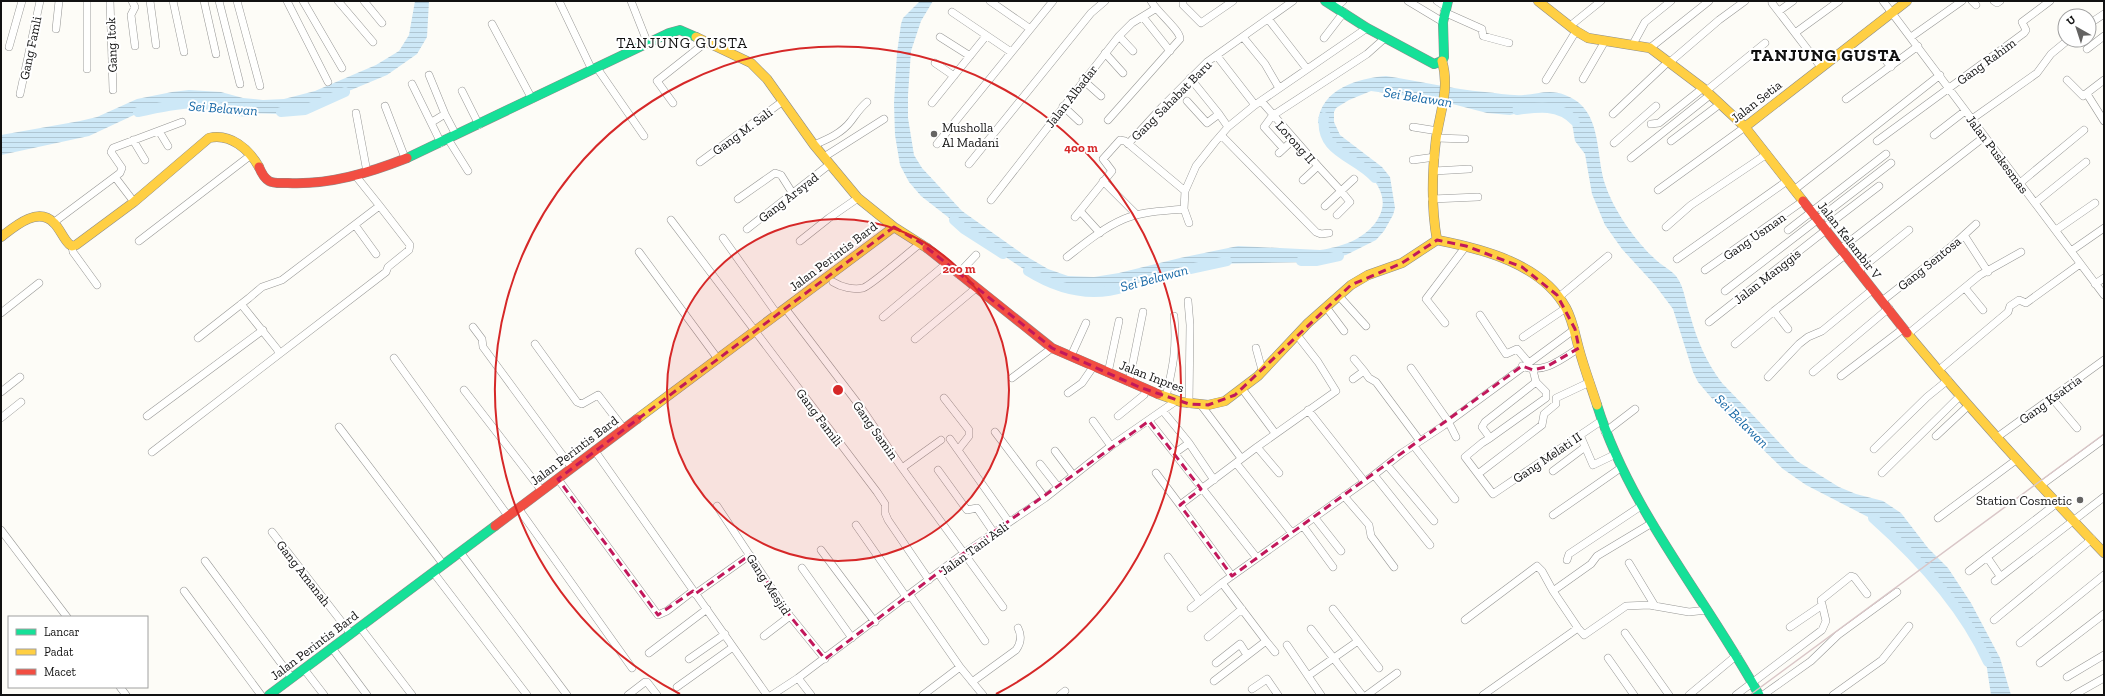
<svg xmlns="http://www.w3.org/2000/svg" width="2105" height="696" font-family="'Zilla Slab',serif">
<defs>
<pattern id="water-rules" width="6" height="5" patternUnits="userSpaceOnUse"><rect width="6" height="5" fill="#cde8f7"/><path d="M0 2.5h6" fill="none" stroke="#afc6d3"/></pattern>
</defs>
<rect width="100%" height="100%" fill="#fdfcf7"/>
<!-- water -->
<path fill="url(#water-rules)" d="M415,1H429L427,37L417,54L387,75L315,105L281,114L247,113L199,103H171L134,115L89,136L1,155V135L80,121L97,117L137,99L172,92L189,90L221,92L243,98L263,100L284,99L315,91L376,65L399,51L409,35Z
M920,1H933L921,21L911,51L908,95V118L914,155L922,168L962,211L1024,255L1048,269L1068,276L1094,277L1119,273L1180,258L1238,246L1320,250C1341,247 1363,240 1376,222C1405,180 1332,154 1318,122C1321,89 1358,78 1386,76C1419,81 1452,89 1485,92C1497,93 1511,96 1524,95C1539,94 1550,89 1565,95C1603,109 1595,153 1605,184C1613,209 1635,241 1655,259C1661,265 1670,269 1676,276C1685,288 1685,302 1690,315C1697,340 1706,362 1722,383L1797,461L1839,487L1856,494L1883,501L1901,513L1928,548L1948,568L1971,603L2000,658L2011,695H1991L1986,662L1977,638L1947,595L1906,548L1887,529L1870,518L1806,485L1783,469L1720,408L1698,382L1693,372L1673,309L1655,285L1622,249L1605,225L1592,194L1585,154L1575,141L1572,123L1564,112L1558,108L1545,106L1510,115L1487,113L1437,100L1371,91L1349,100L1336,108L1334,112V122L1340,135L1382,167L1390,177L1395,208L1393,215L1384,231L1376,240L1346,255L1312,262L1213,264L1183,274L1150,279L1117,290L1086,291L1070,289L1031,274L962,228L921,196L909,182L900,165L895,135L894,103L897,53L901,24L903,18Z"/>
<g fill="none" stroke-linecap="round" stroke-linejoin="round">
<!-- river -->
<path stroke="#cde8f7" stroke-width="10" d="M1517,110C1538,107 1559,104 1575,121
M138,112C158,108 182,102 203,104C220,106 236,113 253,112
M281,112L305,110L345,92
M1324,117C1319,153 1356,156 1375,178
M954,220L964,229L1003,254
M1301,261H1316L1339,256
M1190,269L1227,261
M1028,271C1057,289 1091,298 1125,287
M1873,518C1918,558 1963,607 1988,662"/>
<!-- street casing -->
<g stroke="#979795" stroke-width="8">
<path id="street" d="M110,1L113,90
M132,1L135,7L131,15L135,46
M150,1L156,45
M173,1L184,52
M204,1L216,54
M219,1L240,84
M237,1L260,86
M287,1L328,82
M303,1L342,68
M338,1L373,42
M364,1L382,23
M559,1L592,70
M631,1L648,44
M990,1L1029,28
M1183,1V5L1201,23L1233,1
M1408,1L1443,22
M1437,1L1446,7
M1883,1L2104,295
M1972,1L1976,5
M1994,1L1997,3L2000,1
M1772,3L1821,67
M1336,7L1343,1
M1779,11L1793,1
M952,12L1011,52
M1444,12L1482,29L1483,36L1509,43
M1143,17L1170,51
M1269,20L1307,69
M492,24L532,99
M2089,24L2104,14
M1570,26L1601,1
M56,29L59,1
M1795,33L1839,1
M1119,36L1133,51
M940,37L970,56
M1243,37L1265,64L1279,88
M1911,37L1962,1
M1324,38L1344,12
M1633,44L1645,22L1671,1
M9,47L22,1
M1650,48L1709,1
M2087,49L2104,36
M1105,53L1123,73
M1217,56L1255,105
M1883,57L1891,67
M1670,62L1719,20L1745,1
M935,63L954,76
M597,68L644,136
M87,69V1
M429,75L445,114L456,135
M1583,79L1605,41
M1083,80L1101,96
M1546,80L1576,31
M2067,80L2083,96L2104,80
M412,84L441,143
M462,91L479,125
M1706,91L1765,43
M20,94L40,1
M2087,94L2104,121
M1846,99L1918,46
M1187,101L1207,123L1219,114L1190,78
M1262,102L1318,166L1303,180
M673,103L657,81L705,43
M932,103L986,36
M385,106L405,158
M1063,106L1079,121
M356,113L367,172
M1219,114L1228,127
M1613,114L1669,61
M1972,119L2037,73L2051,54L2068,40
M1108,120L1180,39C1181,31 1156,11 1151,1
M432,122L445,114
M1651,124L1659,123L1703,88
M1413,127L1438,131
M159,131L168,146
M1221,135L1316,232L1321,234L1329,233
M1934,135L1965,111
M1437,138L1465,139
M448,139L468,171
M133,140L145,160
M1671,141L1720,104
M1877,141L2024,33L2026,30L2022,22L2050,1
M1614,143L1656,106
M937,144L1053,1
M1128,144L1162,107L1207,62L1293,1
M814,145C828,139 842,133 851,121C857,113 860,108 867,102
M1283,148L1264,127L1272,116L1367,54L1385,38
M1279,153L1294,139
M824,157L884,119
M1631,158L1710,95
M1413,160L1435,157
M700,162L783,101
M969,164L1091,13L1105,1
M1318,166L1341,191L1325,206
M1434,171L1469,169
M115,177L134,202
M1103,181L1137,215
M2020,183L2084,130
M1658,190L1745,127
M1794,190L1940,75
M738,199L775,173L781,175L793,194
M1432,199L1478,197
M991,200L1119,36L1132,23L1155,9
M2035,203L2086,162
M1080,211L1100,233
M1337,215L1350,202L1341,191L1354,179
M1075,217L1112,171L1103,159L1120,140L1125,141L1185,191
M671,220L877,492L885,504V513L888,520L929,580
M53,223L120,173L122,168L111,152L113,148L182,122
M1189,223L1184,209L1185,191L1196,166L1215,142L1228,127L1255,105L1367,28
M355,225L376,254
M1666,227L1691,205L1767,154
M1824,228L1879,186
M747,229L830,164
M1788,230L1886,154
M2056,230L2095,203
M1964,235L1988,272
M723,238L777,314
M139,241L251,155
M800,241L829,218L858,198
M72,246L73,252L97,285
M1840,249L1984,137
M2071,251L2104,228
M639,252L718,359
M1067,257C1085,243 1103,228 1124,219C1142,211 1165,211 1184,209
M1677,259L1787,181
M1705,270L1803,201
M1858,271L1909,230
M958,274L976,255
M833,282C841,287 853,290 863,288C872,285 910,251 921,243
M2095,284L2104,278
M1965,288L1983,310
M1725,291L1891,163
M1339,296L1366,326
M1559,297L1608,256
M1188,301L1190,325L1189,404
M1882,301L1952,246L1976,224
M241,304L277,349L279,354
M1326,307L1344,331
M785,308L862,409L902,468L1003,607
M1,313L39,283
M1480,315L1506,354L1517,349L1528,362
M883,317L946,264
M1709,322L1826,230
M1445,323L1426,299L1466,246
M473,327L482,339L483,347L572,468
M1788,329L1774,311L1845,255
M1908,334L1980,275L2021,252
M1523,337L1566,308
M198,338L249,298L262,287L282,280L378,207L379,205L355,175
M915,339L976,288
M535,344L577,402L582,404L598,395L624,429
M1735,344L1774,311
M1256,348L1262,370
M1071,356L1086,323
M394,358L508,516
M1354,359L1364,371
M1522,366C1543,375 1562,359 1579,348
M1411,368L1448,421L1456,437
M1533,370L1536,382L1485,422L1482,427L1490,438L1482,443L1465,457L1493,494L1601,421
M1939,370L2008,312L2010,306L2019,300L2026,303L2080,264
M1813,372L1889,308
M1108,373L1119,321
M1841,376L1904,328
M1768,377L1799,344L1808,337L1822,331L1872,290
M1012,378L1052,348
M1353,379L1364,371L1369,378L1376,382L1420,441
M1129,382L1143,312
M464,390L542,491
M1243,390L1275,433
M1,392L20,377
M1068,393L1082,383L1093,367
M1166,397C1173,366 1177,348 1174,316
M2051,397L2077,428
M944,398L969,430V436L958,450
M1201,405L1241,458
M1308,410L1364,481
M1163,411L1189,443L1214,480
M147,416L263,330
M1118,416L1144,395L1146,390
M1,418L21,402
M1093,421L1111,446
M1149,421L1257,558
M339,427L443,564
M995,432L1045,498
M1605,432L1635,409
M1580,435L1593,465L1616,454
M1936,436L1968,406
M1490,438L1546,398V392L1536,382
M1996,438L2104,360
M950,439L1009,522
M1414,446L1455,499
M1257,447L1279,473
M1874,449L1927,397L1948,380
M595,451L767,695
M1055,451L1073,475
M152,452L386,272L388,267L409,250L410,245L379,205
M1175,453L1189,443
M1236,463L1291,532
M1040,464L1058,487
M1387,465L1434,521
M902,468L941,440
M938,470L967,510L977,508L994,533
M1553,471L1585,447
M1156,473L1180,505L1257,447L1336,391L1318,362L1297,335
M1882,473L1960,396
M1478,474L1542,425L1544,414L1556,404V398L1590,382
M1374,475L1430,545
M558,479L658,615L667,611L693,591
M2040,486L2104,439
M1344,496L1369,525L1371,536L1394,567
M1180,505L1232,576
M717,506L790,616L825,659
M518,508L632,668
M1553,515L1622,467
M1315,518L1341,551
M1938,518L2016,460
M1652,523L1597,556L1591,564L1553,591L1578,628L1584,635L1626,606L1649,605L1689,612L1707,610
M856,525L907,598
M1303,526L1333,567
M1,530L67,617
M272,532L351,634
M821,550L875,622
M460,552L567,695
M1168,557L1199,600
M1987,557L2000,576
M1567,560L1569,554L1641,506
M205,561L292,678
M1629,563L1655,606
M802,568L852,638
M1969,571L2057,503
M433,572L527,695
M938,573L985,641
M1995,581L2104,497
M184,591L261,695
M695,594L750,555
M910,595L960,667L923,695
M1191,608L1222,583L1374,475L1402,453L1443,426L1575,329
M1333,609L1379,668
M1465,620L1537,566L1542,571L1553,591
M1994,620L2092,539
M360,627L412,695
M1790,627L1821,606
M1311,629L1362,695
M1625,633L1669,695
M764,636L790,616
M1208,637L1242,609
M1266,641L1275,652
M2020,643L2104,575
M1287,645L1321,695
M332,648L367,695
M649,653L707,609
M1608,658L1634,695
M689,659L725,634
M1216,663L1240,644L1247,655
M2040,663L2104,614
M960,667L983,695
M304,669L324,695
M1308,676L1358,641
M2067,677L2104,655
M798,678L811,695
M1214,681L1266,641L1222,583
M972,682L1016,650C1021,643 1022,636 1018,628
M120,687L126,695
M677,687L733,647
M1252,689L1267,679L1278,695
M628,695L645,682H647L657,695
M772,695L798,678L964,553L1045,498L1111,446L1176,401
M1060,695L1065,691
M1367,695L1397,673
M1483,695L1578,628
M1689,695L1737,655
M1736,695L1822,630L1826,621L1821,600L1851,576L1854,577L1867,594
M1763,695L1811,661L1838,635L1897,592
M1833,695L1882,660L1909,626
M2074,695L2104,678"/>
</g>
<!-- fast casing -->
<g stroke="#8e8d8b" stroke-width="10">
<path id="fast" d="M1325,1L1367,28L1434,64L1442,61L1444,57L1443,22L1448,1
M407,158L669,33L680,30L696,37
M1597,405C1630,511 1706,598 1759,695
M269,695L495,526"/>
</g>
<!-- slow casing -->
<g stroke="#8e8d8b" stroke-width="10">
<path id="slow" d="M1538,1L1576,31L1588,38L1650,48L1703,88L1745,127L1803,201
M696,37L751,63L767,79L814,145L858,198L894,227L927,248
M1745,127L1907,1
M1,237C15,226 38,206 54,223C60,229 63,238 69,244L72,246L76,245L134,202L209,138C230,133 249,149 259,167
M1437,240C1483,249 1542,264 1566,308C1573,321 1575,335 1579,349C1584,368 1591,386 1597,405
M1437,240C1431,207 1432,173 1436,139C1440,112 1450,88 1442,61
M1907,333C1970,409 2036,482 2104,553
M1158,394L1181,402L1208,405L1225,401L1258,376L1308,323L1351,285L1368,275L1402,263L1437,240
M637,419L894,227"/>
</g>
<!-- jam casing -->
<g stroke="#8e8d8b" stroke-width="10">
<path id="jam" d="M259,167C261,172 264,178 269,181C274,184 282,183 288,183C329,185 369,173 407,158
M1803,201L1907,333
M927,248L1052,348L1158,394
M495,526L637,419"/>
</g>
<!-- street -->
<use href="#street" stroke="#fffffe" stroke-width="7"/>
<!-- fast -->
<use href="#fast" stroke="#16e098" stroke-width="9"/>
<!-- slow -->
<use href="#slow" stroke="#ffcf43" stroke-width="9"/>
<!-- jam -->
<use href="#jam" stroke="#f24e42" stroke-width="9"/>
<!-- rail -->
<path stroke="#d9c6c7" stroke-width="1.5" d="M1750,695L2104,434"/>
</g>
<!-- marked area -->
<path fill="none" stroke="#c2185b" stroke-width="3" stroke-dasharray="8 5" stroke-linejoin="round" d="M894,227L921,243L1052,348L1139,387L1189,404L1208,405L1235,395L1351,285L1402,263L1437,240L1466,246L1522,267L1557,295L1575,329L1579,348L1546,367L1533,370L1522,366L1232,576L1180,505L1201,489L1149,421L964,553L825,659L790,616L750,555L695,594L693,591L658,615L558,479Z"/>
<!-- distance rings -->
<circle cx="838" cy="390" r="171" fill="#d62828" fill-opacity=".12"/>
<g fill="none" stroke="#d62828" stroke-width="2">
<circle cx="838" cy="390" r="171"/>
<path d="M680 694A343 343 0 1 1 996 694"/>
</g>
<!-- markers -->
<g fill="#646362" stroke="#fff" stroke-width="1.5">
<circle cx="934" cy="134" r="4"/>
<circle cx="2080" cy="500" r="4"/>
</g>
<g text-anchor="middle" stroke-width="4" stroke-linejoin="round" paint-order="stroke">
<!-- street labels -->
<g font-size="13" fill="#111" stroke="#fff">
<text transform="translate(111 45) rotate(-92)" y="5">Gang Itok</text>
<text transform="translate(30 48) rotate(-78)" y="5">Gang Famli</text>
<text transform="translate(1986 61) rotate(-36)" y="5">Gang Rahim</text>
<text transform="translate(1071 96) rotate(-52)" y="5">Jalan Albadar</text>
<text transform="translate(1171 100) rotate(-45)" y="5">Gang Sahabat Baru</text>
<text transform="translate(1756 101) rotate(-38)" y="5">Jalan Setia</text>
<text transform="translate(742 131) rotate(-36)" y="5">Gang M. Sali</text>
<text transform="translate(1296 142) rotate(48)" y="5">Lorong II</text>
<text transform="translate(1998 154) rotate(53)" y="5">Jalan Puskesmas</text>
<text transform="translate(788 197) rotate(-38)" y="5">Gang Arsyad</text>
<text transform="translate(1754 236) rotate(-35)" y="5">Gang Usman</text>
<text transform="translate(1850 240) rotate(52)" y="5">Jalan Kelambir V</text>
<text transform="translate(833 256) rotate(-37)" y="5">Jalan Perintis Bard</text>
<text transform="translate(1929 263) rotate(-39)" y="5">Gang Sentosa</text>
<text transform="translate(1767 276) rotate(-38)" y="5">Jalan Manggis</text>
<text transform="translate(1152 376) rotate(21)" y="5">Jalan Inpres</text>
<text transform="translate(2050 399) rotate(-36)" y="5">Gang Ksatria</text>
<text transform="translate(820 417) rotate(53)" y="5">Gang Famili</text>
<text transform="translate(876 430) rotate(55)" y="5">Gang Samin</text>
<text transform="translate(574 450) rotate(-37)" y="5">Jalan Perintis Bard</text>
<text transform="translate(1547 457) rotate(-34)" y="5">Gang Melati II</text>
<text transform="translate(974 548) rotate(-36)" y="5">Jalan Tani Asli</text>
<text transform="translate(304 573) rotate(52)" y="5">Gang Amanah</text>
<text transform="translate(769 584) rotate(57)" y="5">Gang Mesjid</text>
<text transform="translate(314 645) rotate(-37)" y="5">Jalan Perintis Bard</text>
</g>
<!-- poi labels -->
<g font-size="13" fill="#111" stroke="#fff" text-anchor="start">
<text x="942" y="132">Musholla<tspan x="942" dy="15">Al Madani</tspan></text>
<text x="2072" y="505" text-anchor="end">Station Cosmetic</text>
</g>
<!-- water labels -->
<g font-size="14" font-style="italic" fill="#1768a6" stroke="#fff">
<text transform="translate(1418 97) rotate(9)" y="5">Sei Belawan</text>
<text transform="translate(223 108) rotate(4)" y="5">Sei Belawan</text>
<text transform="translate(1154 278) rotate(-15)" y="5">Sei Belawan</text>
<text transform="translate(1742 421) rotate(45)" y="5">Sei Belawan</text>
</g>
<!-- quarter labels -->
<g font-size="15" letter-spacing="1" fill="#111" stroke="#fff">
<text x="682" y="48">TANJUNG GUSTA</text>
</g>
<!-- district labels -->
<g font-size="17" font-weight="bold" letter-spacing="1" fill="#111" stroke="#fff">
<text x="1826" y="61">TANJUNG GUSTA</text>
</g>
</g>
<circle cx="838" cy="390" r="6" fill="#d62828" stroke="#fff" stroke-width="2"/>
<g font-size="12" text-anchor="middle" font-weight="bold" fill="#d62828" stroke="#fff" stroke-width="4" stroke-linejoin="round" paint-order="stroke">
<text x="1081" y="152">400 m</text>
<text x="959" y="273">200 m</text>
</g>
<!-- border -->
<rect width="2105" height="696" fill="none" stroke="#111111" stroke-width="4"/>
<!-- legend -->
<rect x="8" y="616" width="140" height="72" fill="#ffffff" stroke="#a0a0a0"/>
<rect x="16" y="629" width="20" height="6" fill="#16e098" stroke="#a0a0a0"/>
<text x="44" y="636" font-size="12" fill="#111111">Lancar</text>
<rect x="16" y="649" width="20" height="6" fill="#ffcf43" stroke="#a0a0a0"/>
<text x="44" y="656" font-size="12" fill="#111111">Padat</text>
<rect x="16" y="669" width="20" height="6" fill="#f24e42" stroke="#a0a0a0"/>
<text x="44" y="676" font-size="12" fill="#111111">Macet</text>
<!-- north arrow -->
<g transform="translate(2077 28) rotate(321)"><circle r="19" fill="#ffffff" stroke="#a0a0a0"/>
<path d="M0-3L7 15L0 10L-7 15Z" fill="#646362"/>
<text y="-6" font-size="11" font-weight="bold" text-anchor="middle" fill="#111111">U</text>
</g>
</svg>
